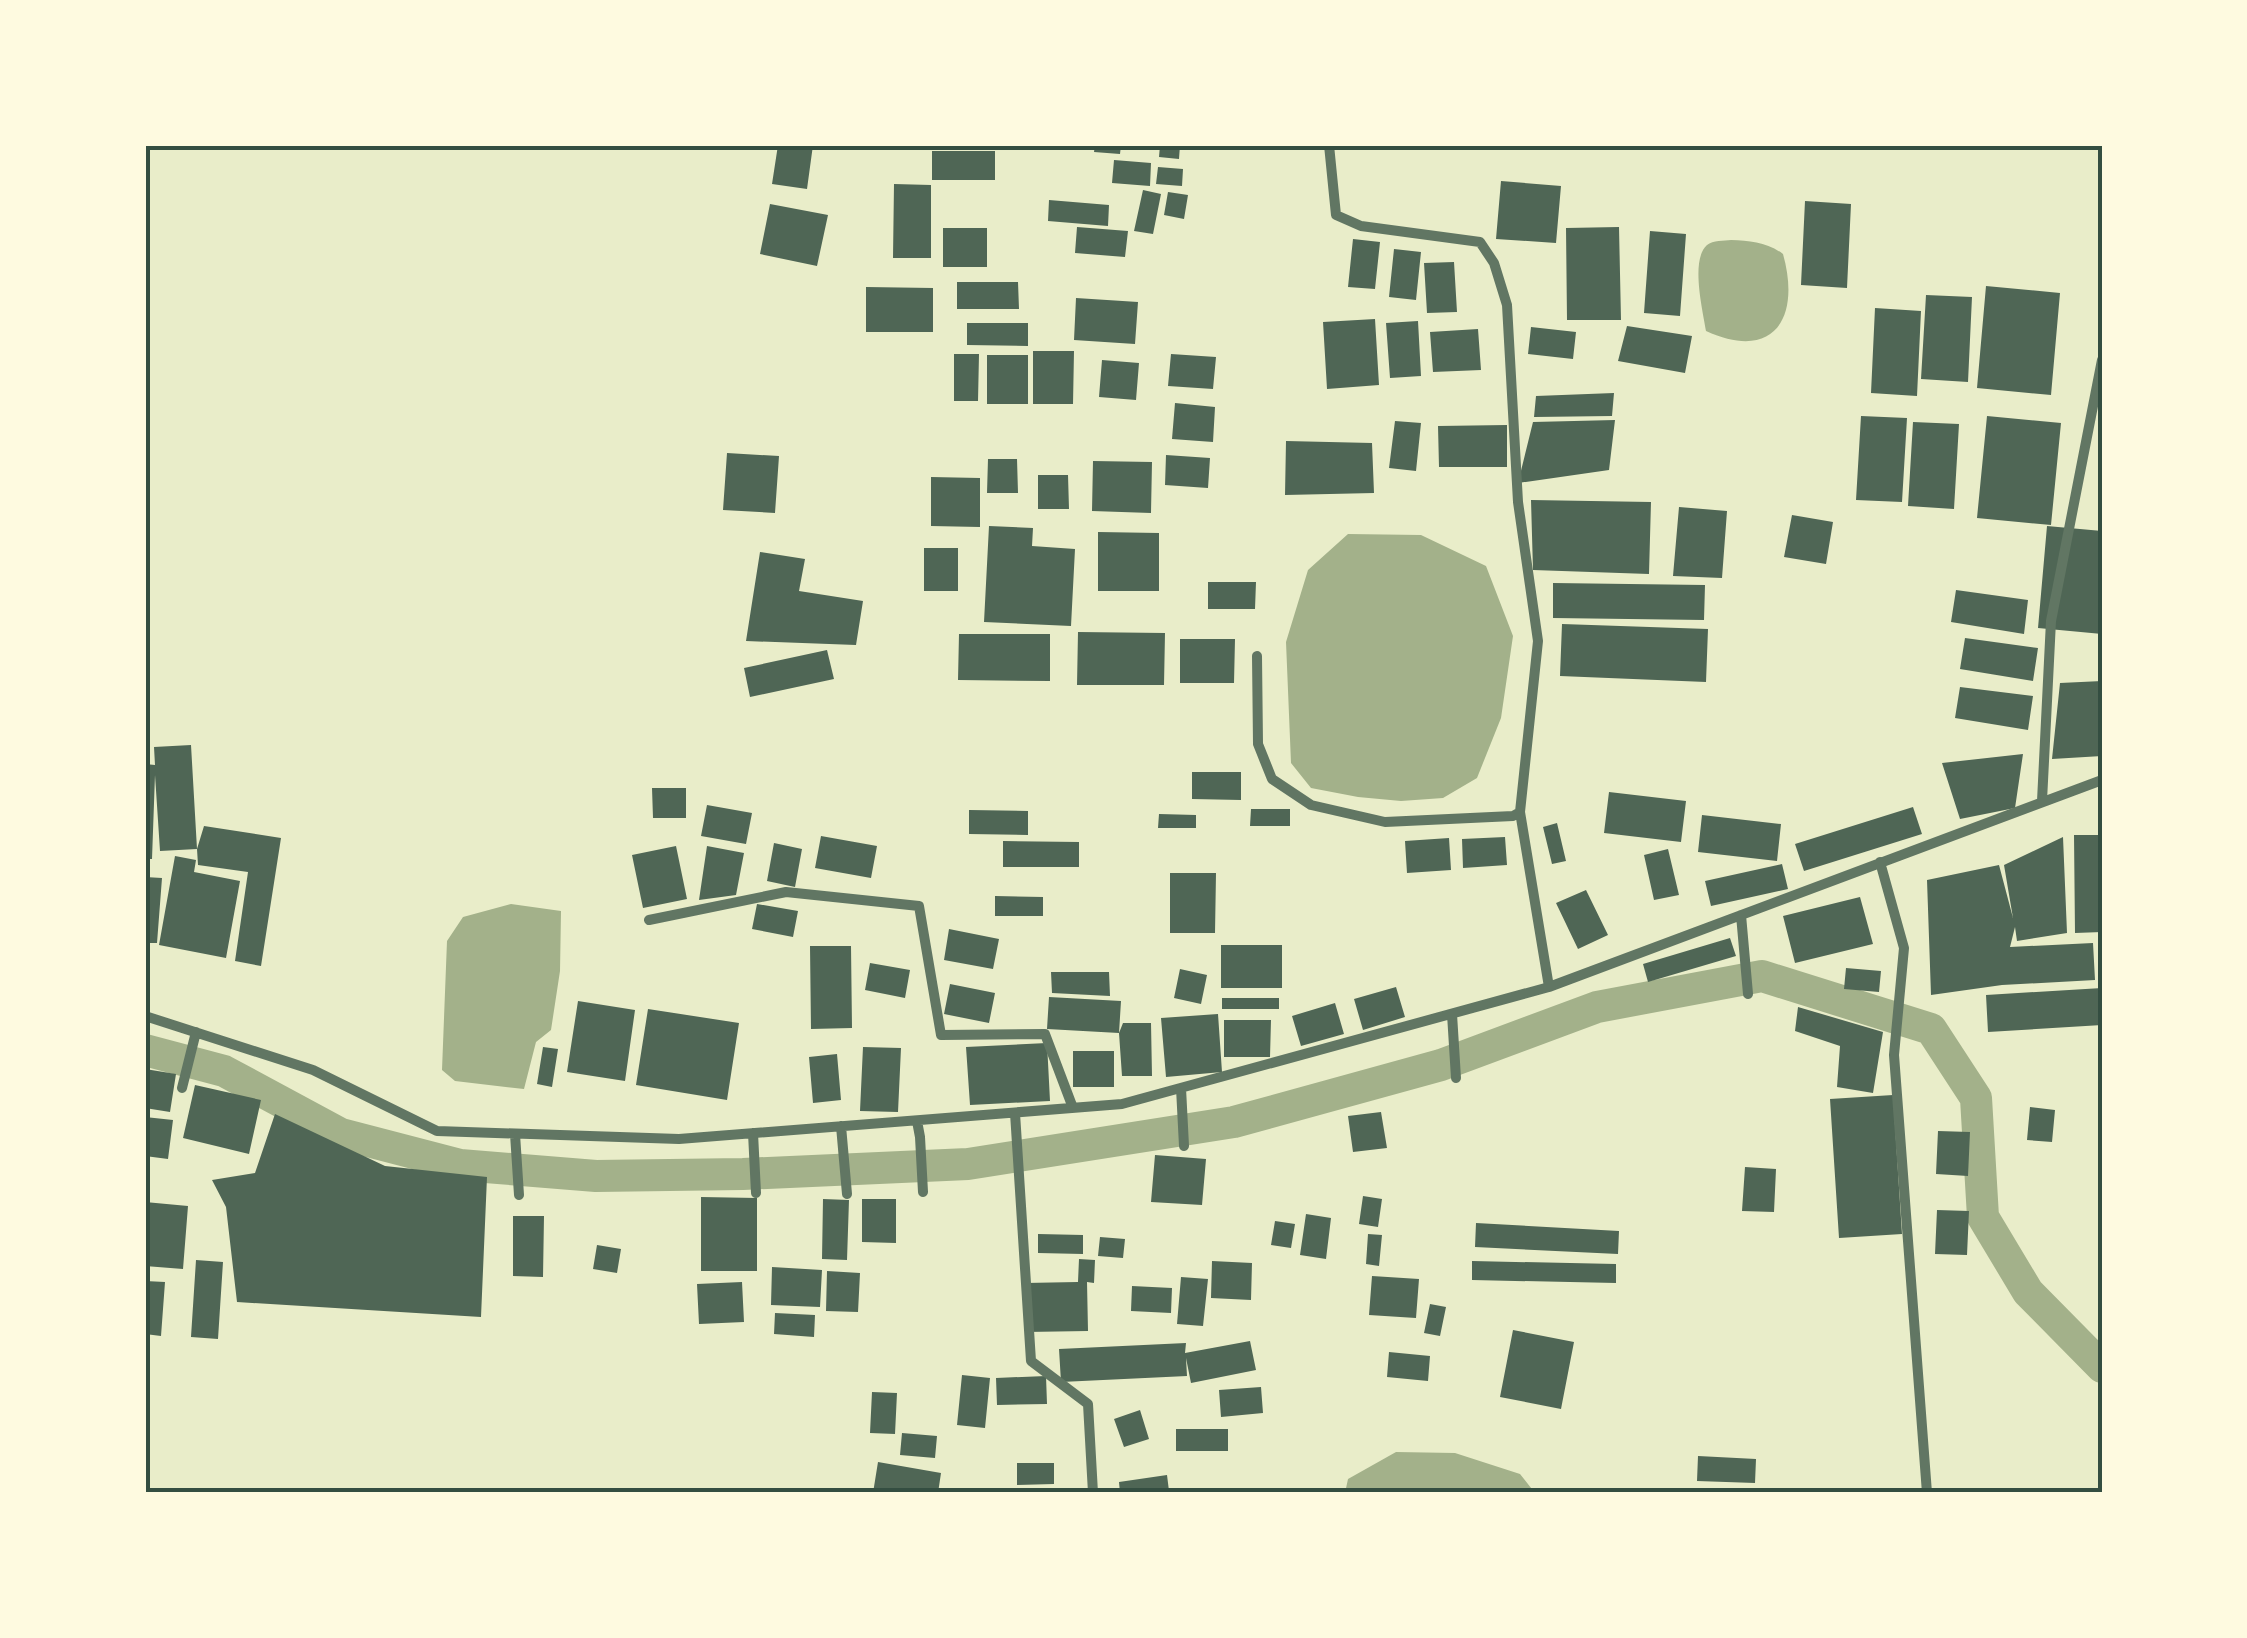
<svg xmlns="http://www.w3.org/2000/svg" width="2247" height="1638" font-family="Spectral,serif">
<rect width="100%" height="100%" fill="#e9edc9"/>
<!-- water -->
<path fill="#a3b18a" d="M1731,240C1750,241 1767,242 1783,254C1801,318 1774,362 1706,331C1703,311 1690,260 1707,245C1713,240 1724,241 1731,240Z
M1348,534L1421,535L1486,566L1513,636L1501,718L1477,778L1443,798L1401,801L1358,797L1311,788L1291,763L1286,642L1308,570Z
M511,904L561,911L560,971L551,1030L536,1042L524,1089L455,1081L442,1070L447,941L463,917Z
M1396,1452L1455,1453L1520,1474L1535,1493H1345L1348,1479Z"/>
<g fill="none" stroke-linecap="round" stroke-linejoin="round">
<!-- canal -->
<path stroke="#a3b18a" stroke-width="32" d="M145,1050L224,1071L341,1134L460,1165L596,1176L743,1174L968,1164L1234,1122L1441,1065L1597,1007L1762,976L1931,1029L1976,1098L1983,1217L2028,1292L2102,1367"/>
</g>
<!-- building -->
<path fill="#4f6655" d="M778,145H813L807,189L772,184Z
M1095,145H1121L1120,154L1094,152Z
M1160,145H1180L1179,159L1159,157Z
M932,151H995V180H932Z
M1114,160L1151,163L1150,186L1112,183Z
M1158,167L1183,169L1182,186L1156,184Z
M1501,181L1561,186L1556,243L1496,239Z
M894,184L931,185V258H893Z
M1143,190L1161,194L1153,234L1134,231Z
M1168,192L1188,195L1184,219L1164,215Z
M1049,200L1109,205L1108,226L1048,221Z
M1805,201L1851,204L1847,288L1801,285Z
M770,204L828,215L817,266L760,254Z
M1077,227L1128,231L1125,257L1075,253Z
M1619,227L1621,320H1567L1566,228Z
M943,228H987V267H943Z
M1650,231L1686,234L1680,316L1644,313Z
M1353,239L1380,242L1375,289L1348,287Z
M1394,249L1421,252L1416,300L1389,297Z
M1454,262L1457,312L1427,313L1424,263Z
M957,282H1018L1019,309H957Z
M1986,286L2060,293L2051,395L1977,388Z
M866,287L933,288V332H866Z
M1926,295L1972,297L1968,382L1921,379Z
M1076,298L1138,302L1135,344L1074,340Z
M1875,308L1921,311L1917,396L1871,393Z
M1375,319L1379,385L1327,389L1323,322Z
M1418,321L1421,376L1390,378L1386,323Z
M967,323H1028V346L967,345Z
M1627,326L1692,336L1685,373L1618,361Z
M1531,327L1576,332L1573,359L1528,354Z
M1478,329L1481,370L1433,372L1430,332Z
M1033,351H1074L1073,404H1033Z
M954,354H979L978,401H954Z
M1171,354L1216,357L1213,389L1168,386Z
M987,355H1028V404H987Z
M1102,360L1139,363L1136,400L1099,397Z
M1614,393L1612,416L1534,417L1536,396Z
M1175,403L1215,407L1213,442L1172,439Z
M1861,416L1907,418L1902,502L1856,500Z
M1987,416L2061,423L2051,525L1977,518Z
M1615,420L1609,470L1518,483L1533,422Z
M1395,421L1421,423L1416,471L1389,468Z
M1913,422L1959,424L1954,509L1908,506Z
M1507,425V467H1439L1438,426Z
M1286,441L1372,443L1374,493L1285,495Z
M727,453L779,456L775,513L723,510Z
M1166,455L1210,458L1208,488L1165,485Z
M988,459H1017L1018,493H987Z
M1093,461L1152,462L1151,513L1092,511Z
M1038,475H1068L1069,509H1038Z
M931,477L980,478V527L931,526Z
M1531,500L1651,502L1649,574L1533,570Z
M1679,507L1727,511L1722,578L1673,576Z
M1792,515L1833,522L1826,564L1784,557Z
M989,526L1033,528L1032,546L1075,549L1071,626L984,622Z
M2047,526L2102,531V634L2038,628Z
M1098,532L1159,533V591H1098Z
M924,548H958V591H924Z
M760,552L805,559L799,591L863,601L856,645L746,641Z
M1208,582H1256L1255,609H1208Z
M1553,583L1705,585L1704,620L1553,618Z
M1956,590L2028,600L2024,634L1951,622Z
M1562,624L1708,629L1706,682L1560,676Z
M1078,632L1165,633L1164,685H1077Z
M959,634H1050V681L958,680Z
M1965,638L2038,648L2033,681L1960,669Z
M1180,639H1235L1234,683H1180Z
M827,650L834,679L750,697L744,668Z
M2102,681V756L2052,759L2060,683Z
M1960,687L2033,696L2028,730L1955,718Z
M191,745L197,849L160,851L155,775L152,859H145V764L155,765L154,747Z
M2023,754L2015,808L1960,819L1942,763Z
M1192,772H1241V800L1192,799Z
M652,788H686V818H653Z
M1609,792L1686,801L1681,842L1604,833Z
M707,805L752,813L746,844L701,836Z
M1913,807L1922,834L1804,871L1795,844Z
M1251,809H1290V826H1250Z
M969,810L1028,811V835L969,834Z
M1159,814L1196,815V828H1158Z
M1702,815L1781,824L1777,861L1698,852Z
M1557,823L1566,861L1552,864L1543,827Z
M204,826L281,838L261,966L235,961L248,872L198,865L197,849Z
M2074,835H2102V932L2075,933Z
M821,836L877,846L871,878L815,868Z
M1505,837L1507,865L1463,868L1462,839Z
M2063,837L2067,933L2017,941L2015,927L2010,947L2093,943L2095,980L2002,985L1931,995L1927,880L1999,865L2013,918L2004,865Z
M1449,838L1451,870L1407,873L1405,841Z
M1003,841L1079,842V867H1003Z
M774,843L802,849L795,887L767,881Z
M676,846L687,899L643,908L632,855Z
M707,846L744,853L736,895L699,900Z
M1668,849L1679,895L1654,900L1644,855Z
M175,856L196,860L194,872L240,881L226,958L159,945Z
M1782,864L1788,889L1711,906L1705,881Z
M1170,873H1216L1215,933H1170Z
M145,877L162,878L157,943H145Z
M1586,890L1608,935L1578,949L1556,903Z
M995,896L1043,897V916H995Z
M1860,897L1873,944L1795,963L1783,916Z
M757,904L798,911L793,937L752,929Z
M949,929L999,939L993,969L944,960Z
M1730,938L1736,956L1648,982L1643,964Z
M1221,945H1282V988H1221Z
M810,946H851L852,1028L811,1029Z
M870,963L910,970L905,998L865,990Z
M1846,968L1881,971L1879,992L1844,989Z
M1180,969L1207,975L1201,1004L1174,998Z
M1051,972H1109L1110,996L1052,993Z
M950,984L995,993L989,1023L944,1014Z
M1396,987L1405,1017L1363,1030L1354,999Z
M2102,988V1025L1988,1032L1986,995Z
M1049,997L1121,1001L1119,1033L1047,1029Z
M1222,998H1279V1009H1222Z
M578,1001L635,1010L625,1081L567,1072Z
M1335,1003L1344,1034L1301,1046L1292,1016Z
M1798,1007L1883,1032L1873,1093L1837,1087L1840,1046L1795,1031Z
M648,1009L739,1023L727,1100L636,1085Z
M1218,1014L1222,1072L1166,1077L1161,1018Z
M1224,1020H1271L1270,1057H1224Z
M1123,1023H1151L1152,1076H1122L1119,1033Z
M1047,1043L1050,1101L970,1105L966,1047Z
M543,1047L558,1049L552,1087L537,1084Z
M863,1047L901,1048L898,1112L860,1111Z
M1073,1051H1114V1087H1073Z
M837,1054L841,1100L813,1103L809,1057Z
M145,1069L176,1074L170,1112L145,1108Z
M195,1085L261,1100L249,1154L183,1138Z
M1893,1095L1902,1234L1839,1238L1830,1099Z
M2030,1107L2055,1110L2052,1142L2027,1140Z
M1381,1112L1387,1148L1353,1152L1348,1116Z
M275,1114L385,1166L487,1177L481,1317L237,1302L226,1207L212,1180L255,1173Z
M145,1117L173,1120L168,1159L145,1156Z
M1938,1131L1970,1132L1968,1176L1936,1174Z
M1155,1155L1206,1159L1202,1205L1151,1202Z
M1745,1167L1776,1169L1774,1212L1742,1211Z
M1363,1196L1382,1199L1378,1227L1359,1224Z
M701,1197L757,1198V1271H701Z
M823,1199L849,1200L847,1260L822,1259Z
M862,1199H896V1243L862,1242Z
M145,1202L188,1206L183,1269L145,1266Z
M1937,1210L1969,1211L1967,1255L1935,1254Z
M1306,1214L1331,1218L1326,1259L1300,1255Z
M513,1216H544L543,1277L513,1276Z
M1275,1221L1295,1224L1291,1248L1271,1245Z
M1476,1223L1619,1231L1618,1254L1475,1247Z
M1038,1234L1083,1235V1254L1038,1253Z
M1368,1234L1382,1235L1379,1266L1366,1264Z
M1100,1237L1125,1239L1123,1258L1098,1256Z
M597,1245L621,1249L617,1273L593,1269Z
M1079,1259L1095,1260L1094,1283L1087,1282L1088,1331L1026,1332L1025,1283L1078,1282Z
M196,1260L223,1262L218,1339L191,1337Z
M1212,1261L1252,1263L1251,1300L1211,1298Z
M1472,1261L1616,1264V1283L1472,1280Z
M772,1267L822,1270L820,1307L771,1305Z
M827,1271L860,1273L858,1312L826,1311Z
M1372,1276L1419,1279L1416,1318L1369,1315Z
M1181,1277L1208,1279L1203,1326L1177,1324Z
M145,1281L165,1282L161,1336L145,1334Z
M742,1282L744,1322L699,1324L697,1284Z
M1132,1286L1172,1288L1171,1313L1131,1311Z
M1430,1304L1446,1307L1440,1336L1424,1333Z
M775,1313L815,1315L814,1337L774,1334Z
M1513,1330L1574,1342L1561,1409L1500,1397Z
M1250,1341L1256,1370L1191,1383L1186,1358L1187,1376L1061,1382L1059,1349L1186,1343L1185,1353Z
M1389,1352L1430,1356L1428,1381L1387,1377Z
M962,1375L990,1378L985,1428L957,1425Z
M1046,1376L1047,1404L997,1405L996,1378Z
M1261,1387L1263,1413L1221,1417L1219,1390Z
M872,1392L897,1393L895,1434L870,1433Z
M1140,1410L1149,1439L1124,1447L1114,1419Z
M1176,1429H1228V1451H1176Z
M902,1433L937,1436L935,1458L900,1455Z
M1698,1456L1756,1459L1755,1483L1697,1481Z
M878,1462L941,1473L938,1493H873Z
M1017,1463H1054V1484L1017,1485Z
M1167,1475L1169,1491L1120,1493L1119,1482Z"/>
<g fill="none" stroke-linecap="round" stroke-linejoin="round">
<!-- minor -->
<path stroke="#617663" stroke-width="10" d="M1329,145L1336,215L1361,226L1480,242L1494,263L1507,305L1518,502L1538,641L1520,812L1549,987
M1257,656L1258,744L1272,779L1311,805L1385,822L1513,816L1520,812
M2042,801L2051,621L2102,360
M1880,862L1904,948L1894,1055L1927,1493
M1741,915L1748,994
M649,920L786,892L919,906L941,1035L1045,1034L1073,1108
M1452,1014L1456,1078
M145,1016L313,1070L437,1131L679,1139L1122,1104L1549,987L2102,780
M182,1088L196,1032
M1181,1088L1184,1146
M1015,1113L1031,1361L1088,1404L1093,1493
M917,1121L920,1137L923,1192
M841,1126L847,1194
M753,1133L756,1193
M515,1134L519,1195"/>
</g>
<!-- border -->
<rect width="2247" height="1638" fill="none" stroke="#fefae0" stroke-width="295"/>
<rect x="148" y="148" width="1952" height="1342" fill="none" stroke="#344e41" stroke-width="4"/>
</svg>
